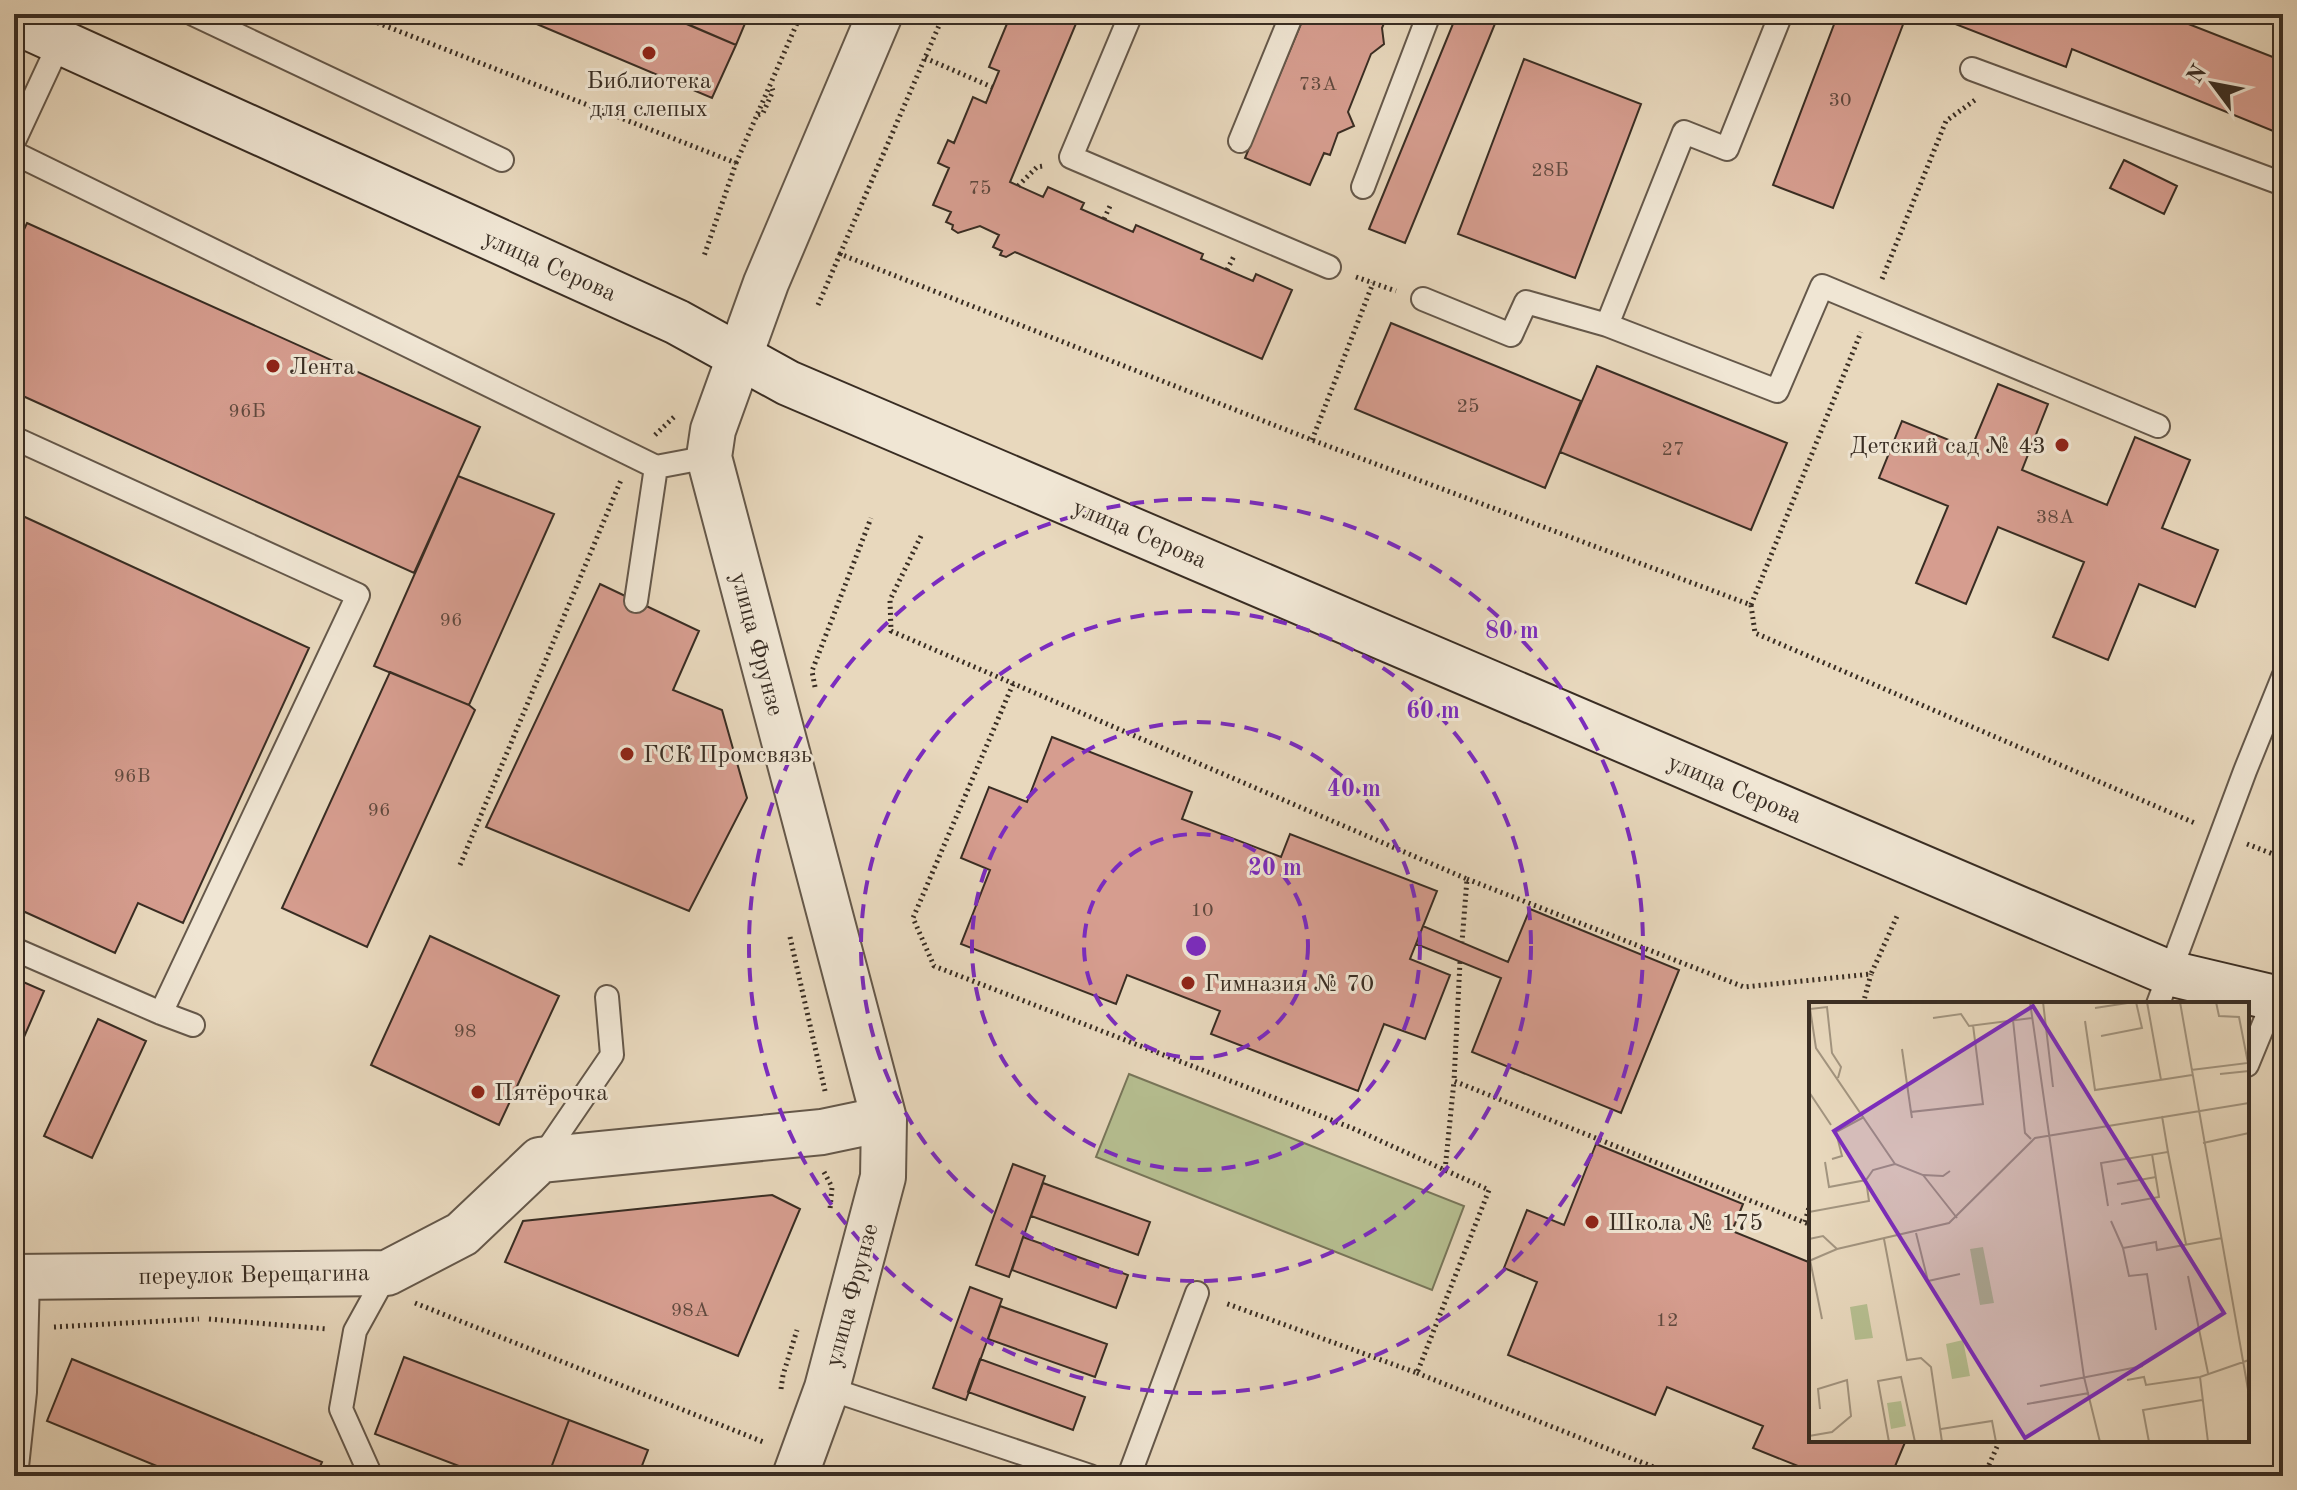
<svg xmlns="http://www.w3.org/2000/svg" width="2297" height="1490" font-family="'Old Standard TT',serif">
<rect width="100%" height="100%" fill="#e8d8bd"/>
<filter id="stains"><feTurbulence type="fractalNoise" baseFrequency=".0025" numOctaves="4"/><feColorMatrix values="0 0 0 0 .2 0 0 0 0 .09 0 0 0 0 .02 0 0 0 .5 -.17"/></filter>
<radialGradient id="worn" r=".72"><stop offset=".6" stop-color="#630" stop-opacity="0"/><stop offset="1" stop-color="#630" stop-opacity=".3"/></radialGradient>
<!-- grass -->
<path fill="#b6bf91" stroke="#78765a" stroke-width="2" d="M1129,1074L1464,1206L1432,1290L1096,1157Z"/>
<!-- building -->
<path fill="#d69d8f" stroke="#392d23" stroke-width="2" d="M513,14H663L736,45L712,98Z
M664,14H749L736,45Z
M1011,14H1080L1010,182L1043,197L1048,187L1084,203L1081,209L1133,232L1136,225L1203,254L1201,259L1253,281L1256,274L1292,290L1262,359L1015,252L1006,257L1000,255L1002,251L993,247L999,235L980,226L958,233L952,229L953,225L946,222L951,212L933,205L949,168L938,163L948,140L954,143L973,97L986,103L999,71L989,67Z
M1305,14H1388L1382,28L1384,44L1371,54L1348,112L1354,126L1338,133L1330,155L1324,153L1310,185L1245,158Z
M1457,14H1499L1405,243L1369,229Z
M1838,14H1907L1833,208L1773,185Z
M1953,14H2163L2283,61V135L2072,49L2066,67L1950,22Z
M1524,59L1641,104L1575,278L1458,234Z
M2124,160L2177,186L2164,214L2110,188Z
M27,223L480,427L414,573L14,392V251Z
M1391,323L1581,401L1545,488L1355,409Z
M1597,366L1787,443L1751,530L1560,452Z
M1998,384L2048,404L2022,470L2107,505L2135,437L2190,460L2162,528L2218,550L2195,607L2139,584L2108,660L2053,637L2084,562L1998,527L1966,604L1916,583L1948,506L1879,478L1902,421L1971,449Z
M458,476L554,514L469,705L374,666Z
M14,512L309,648L183,923L138,903L115,953L14,907Z
M600,584L699,631L673,690L722,710L747,798L689,911L486,827Z
M390,672L469,705L475,710L367,947L282,908Z
M1052,737L1192,792L1182,819L1281,857L1290,834L1437,891L1410,959L1450,975L1425,1039L1384,1024L1358,1091L1211,1034L1220,1011L1127,975L1116,1004L961,944L990,870L961,858L989,787L1027,802Z
M1530,909L1679,970L1621,1113L1472,1052L1501,978L1416,944L1423,926L1508,962Z
M430,936L559,996L499,1125L371,1065Z
M14,978L44,991L14,1060Z
M98,1019L146,1041L92,1158L44,1136Z
M1596,1144L1743,1204L1732,1231L1811,1263V1440H1906L1891,1476H1823L1753,1448L1763,1426L1667,1387L1655,1415L1508,1355L1537,1282L1504,1268L1527,1210L1564,1225Z
M1013,1164L1045,1176L1009,1277L976,1265Z
M1043,1183L1150,1222L1138,1255L1031,1216Z
M772,1195L800,1209L738,1356L505,1262L523,1221Z
M1023,1237L1128,1275L1116,1308L1012,1270Z
M970,1287L1002,1299L966,1400L933,1388Z
M1000,1306L1107,1344L1095,1377L988,1339Z
M404,1357L569,1420L548,1476H485L375,1434Z
M72,1359L322,1462L316,1476H181L47,1421Z
M980,1359L1085,1397L1073,1430L968,1392Z
M569,1420L648,1450L638,1476H548Z"/>
<g fill="none" stroke-linecap="round" stroke-linejoin="round">
<!-- lane casing -->
<g stroke="#65584a" stroke-width="26">
<path id="lane" d="M193,14L502,160
M1131,14L1071,157L1329,267
M1781,14L1727,149L1684,132L1607,325L1777,391L1822,286L2158,426
M1972,69L2283,184
M14,141L60,42
M1240,141L1292,14
M14,153L656,467L709,457
M1363,187L1429,14
M1423,299L1511,335L1526,302L1607,325
M14,438L358,595L161,1013L193,1025
M636,601L656,467
M14,949L161,1013
M2158,1004L2245,771L2283,677
M2247,1065L2275,997
M541,1159L612,1055L607,997
M827,1388L1090,1476
M16,1476L25,1392L28,1277
M371,1476L341,1409L355,1331L387,1273
M1129,1476L1197,1293"/>
</g>
<!-- street casing -->
<g stroke="#65584a" stroke-width="48">
<path id="street" d="M14,1277L387,1273L462,1234L540,1160L822,1132L884,1119
M795,1476L827,1388L883,1177L884,1119L709,457L713,430L766,283L880,14"/>
</g>
<!-- secondary casing -->
<g stroke="#392d23" stroke-width="48">
<path id="secondary" d="M14,21L677,322L788,383L2169,973L2283,1000"/>
</g>
<!-- path -->
<path stroke="#392d23" stroke-width="5" stroke-dasharray="2 4" stroke-linecap="butt" d="M355,14L736,163L704,256
M925,58L992,87
M758,115L763,113L773,91L771,85
M736,163L801,14
M1018,186L1037,167L1043,166
M1104,219L1110,206
M840,254L944,14
M1227,270L1234,256
M1356,277L1396,291
M1882,279L1946,121L1975,100
M818,305L840,254L1312,440L1751,605L1755,633L2197,824
M655,435L674,417
M1312,440L1373,283
M921,536L890,600L891,631L1467,879L1462,942
M1751,605L1861,332
M1013,684L913,918L934,966L1352,1128L1489,1190L1417,1373L1225,1303
M815,687L812,671L871,518
M2247,844L2283,858
M460,865L621,480
M1467,879L1744,987L1871,974L1898,914
M790,937L825,1091
M1460,962L1454,1081L1811,1225
M1863,1004L1871,974
M1445,1170L1454,1081
M824,1172L832,1187L830,1209
M1805,1222L1811,1200
M415,1303L766,1443
M209,1319L327,1329
M54,1327L199,1319
M1417,1373L1676,1476
M781,1389L783,1375L797,1330
M1984,1476L2000,1440"/>
<!-- lane -->
<use href="#lane" stroke="#f0e6d4" stroke-width="22"/>
<!-- street -->
<use href="#street" stroke="#f0e6d4" stroke-width="44"/>
<!-- secondary -->
<use href="#secondary" stroke="#f0e6d4" stroke-width="44"/>
</g>
<!-- distance rings -->
<g fill="none" stroke="#7b2cbf" stroke-width="4" stroke-dasharray="14 10">
<circle cx="1196" cy="946" r="112"/>
<circle cx="1196" cy="946" r="224"/>
<circle cx="1196" cy="946" r="335"/>
<circle cx="1196" cy="946" r="447"/>
</g>
<!-- markers -->
<g fill="#8f2418" stroke="#f0e6d4" stroke-width="3">
<circle cx="649" cy="53" r="8"/>
<circle cx="273" cy="366" r="8"/>
<circle cx="2062" cy="445" r="8"/>
<circle cx="627" cy="754" r="8"/>
<circle cx="1188" cy="983" r="8"/>
<circle cx="478" cy="1092" r="8"/>
<circle cx="1592" cy="1222" r="8"/>
</g>
<g text-anchor="middle" stroke-width="6" stroke-linejoin="round" paint-order="stroke">
<!-- number labels -->
<g font-size="20" fill="#60493e">
<text x="1318" y="90">73А</text>
<text x="1840" y="106">30</text>
<text x="1550" y="176">28Б</text>
<text x="980" y="194">75</text>
<text x="1468" y="412">25</text>
<text x="247" y="417">96Б</text>
<text x="1673" y="455">27</text>
<text x="2055" y="523">38А</text>
<text x="451" y="626">96</text>
<text x="132" y="782">96В</text>
<text x="379" y="816">96</text>
<text x="1202" y="916">10</text>
<text x="465" y="1037">98</text>
<text x="690" y="1316">98А</text>
<text x="1667" y="1326">12</text>
</g>
<!-- poi labels -->
<g font-size="24" fill="#392d23" stroke="#f0e6d4" text-anchor="start">
<text x="649" y="88" text-anchor="middle">Библиотека<tspan x="649" dy="28">для слепых</tspan></text>
<text x="289" y="374">Лента</text>
<text x="2046" y="453" text-anchor="end">Детский сад № 43</text>
<text x="643" y="762">ГСК Промсвязь</text>
<text x="1204" y="991">Гимназия № 70</text>
<text x="494" y="1100">Пятёрочка</text>
<text x="1608" y="1230">Школа № 175</text>
</g>
<!-- street labels -->
<g font-size="24" fill="#392d23" stroke="#f0e6d4">
<text transform="translate(550 265) rotate(24)" y="8">улица Серова</text>
<text transform="translate(1140 533) rotate(23)" y="8">улица Серова</text>
<text transform="translate(758 644) rotate(75)" y="8">улица Фрунзе</text>
<text transform="translate(1735 788) rotate(23)" y="8">улица Серова</text>
<text transform="translate(254 1274) rotate(-1)" y="8">переулок Верещагина</text>
<text transform="translate(851 1295) rotate(-75)" y="8">улица Фрунзе</text>
</g>
</g>
<!-- overview -->
<g transform="translate(1809 1002)">
<rect width="440" height="440" fill="#e8d8bd"/>
<path d="M174,245L185,301L171,303L161,247ZM58,302L64,336L46,338L41,305ZM154,338L161,374L143,377L137,342Z" fill="#b6bf91"/>
<path d="M92,399L97,424L82,427L78,401Z" fill="#b6bf91"/>
<path fill="none" stroke="#a2947f" stroke-width="2" d="M0,0L7,46L86,162L114,173L148,216M221,0L275,375L291,440M234,0L244,85M338,0L352,78M371,0L440,393M286,6L325,0M1,7L18,5L23,51L32,65L29,76M124,16L152,12L160,24L223,16M204,18L216,131L222,137M276,19L286,88L383,73M292,34L333,26L327,0M93,47L102,110M382,68L439,61L430,15L410,14L407,0M411,72L440,69M0,90L22,123M103,116L102,110L174,102L164,23M394,141L440,131M359,150L377,242M23,157L33,154L27,130L55,115M16,160L20,185L57,178L64,168L86,162M114,173L134,174L141,169M308,182L347,175M312,202L350,195L343,152M299,204L292,161L359,150L353,114M0,210L60,199L57,178M302,219L314,246M107,231L119,279L151,272M0,237L14,234L28,247M75,237L98,358L112,356L122,365L133,440M1,258L13,317M0,259L28,247L140,221L226,136L440,101M379,274L399,371M347,328L338,272L320,274L314,246L347,240L348,248L413,236M391,375L399,440M318,378L335,375L337,383L391,375L440,358M231,384L334,364M218,402L280,391M132,427L183,419L187,440M0,434L23,430L42,414L38,378L9,387L11,407M80,440L69,379L92,375L106,440M340,440L334,408L393,398"/>
<path fill="#7b2cbf" fill-opacity="0.15" stroke="#7b2cbf" stroke-width="4" d="M224,4L415,311L216,436L25,129Z"/>
<rect width="440" height="440" fill="none" stroke="#392d23" stroke-width="4"/>
</g>
<circle cx="1196" cy="946" r="12" fill="#7b2cbf" stroke="#f0e6d4" stroke-width="4"/>
<g font-size="24" text-anchor="middle" font-weight="bold" fill="#7b2cbf" stroke="#f0e6d4" stroke-width="6" stroke-linejoin="round" paint-order="stroke">
<text x="1512" y="638">80 m</text>
<text x="1433" y="718">60 m</text>
<text x="1354" y="796">40 m</text>
<text x="1275" y="875">20 m</text>
</g>
<!-- margin -->
<rect width="2297" height="1490" fill="none" stroke="#e8d8bd" stroke-width="48"/>
<rect x="16" y="16" width="2265" height="1458" fill="none" stroke="#392d23" stroke-width="4"/>
<rect x="24" y="24" width="2249" height="1442" fill="none" stroke="#392d23" stroke-width="2"/>
<!-- north arrow -->
<g transform="translate(2213 84) rotate(302)" stroke="#f0e6d4" stroke-width="6" paint-order="stroke">
<path d="M0-6L14 30L0 20L-14 30Z" fill="#392d23"/>
<text y="-12" font-size="22" font-weight="bold" text-anchor="middle" fill="#392d23">N</text>
</g>
<rect width="100%" height="100%" filter="url(#stains)"/>
<rect width="100%" height="100%" fill="url(#worn)"/>
</svg>
